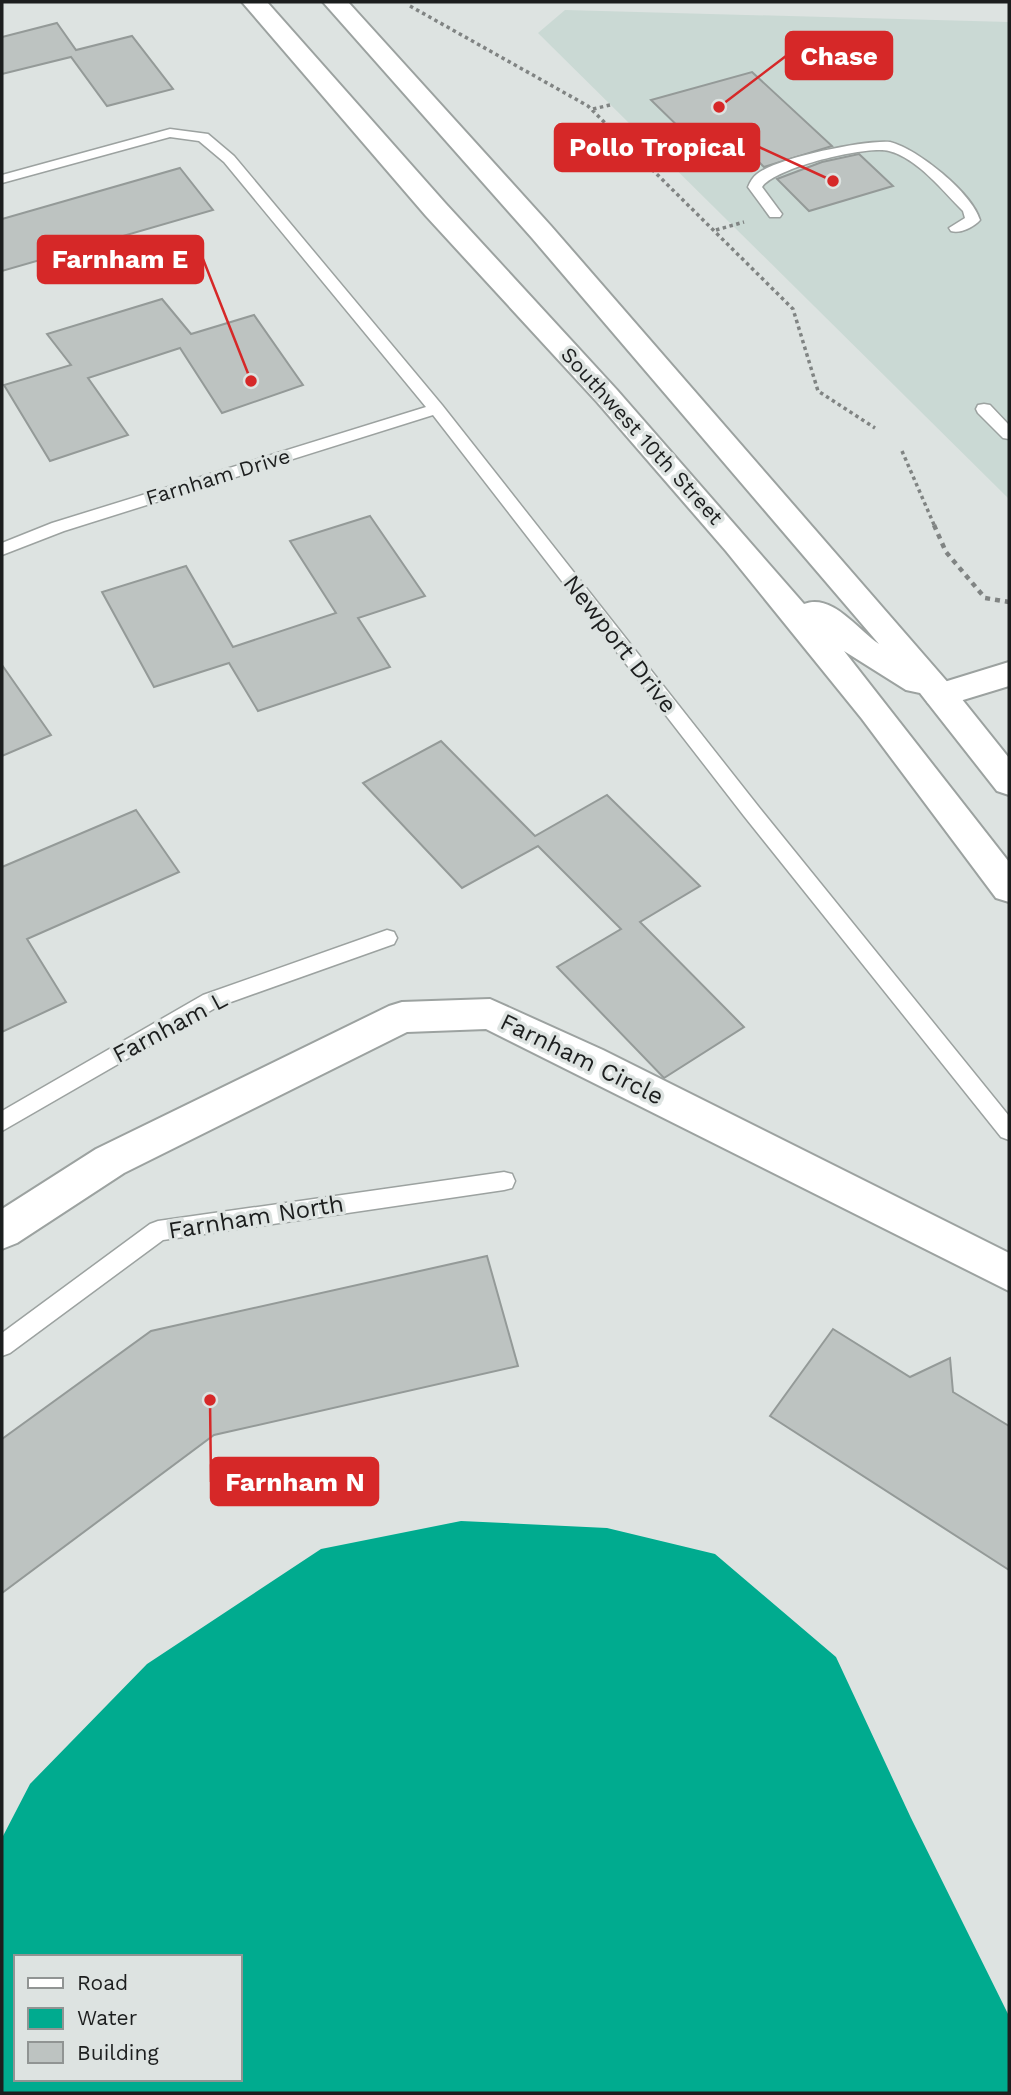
<svg xmlns="http://www.w3.org/2000/svg" width="1011" height="2095" font-family="'Work Sans',sans-serif">
<rect width="100%" height="100%" fill="#dde3e1"/>
<!-- built -->
<path fill="#cad9d4" d="M565,10L1009,22V499L538,33Z"/>
<!-- water -->
<path fill="#00ab8f" fill-rule="evenodd" d="M461,1521L607,1528L715,1554L836,1657L911,1818L1009,2016V2093H2V1838L30,1784L147,1664L321,1549ZM16,1957H240V2079H16Z"/>
<!-- building -->
<path fill="#bdc3c1" stroke="#949a98" stroke-width="2" d="M57,23L76,50L132,36L173,89L107,106L71,57L2,74V37Z
M752,72L832,146L764,167L725,129L691,139L651,100Z
M859,154L893,186L809,211L777,179L822,162Z
M180,168L213,210L2,271V219Z
M162,299L191,334L254,315L303,385L222,413L180,348L88,378L128,435L50,461L4,385L71,365L47,334Z
M370,516L425,596L358,618L390,667L258,711L229,663L154,687L102,592L186,566L233,647L336,613L290,541Z
M2,665L51,735L2,756Z
M441,741L535,836L607,795L700,886L640,922L744,1027L664,1078L557,967L621,929L538,846L462,888L363,783Z
M136,810L179,872L27,939L66,1002L2,1032V867Z
M487,1256L518,1366L214,1435L2,1593V1439L151,1331Z
M833,1329L910,1377L950,1358L953,1392L1009,1426V1570L770,1416Z"/>
<g fill="none" stroke-linecap="round" stroke-linejoin="round">
<!-- lane casing -->
<g stroke="#9ca2a0" stroke-width="3">
<path id="lane" d="M170,129L208,134L234,156L442,405L758,806L1009,1116V1140L1001,1137L744,816L433,415L64,531L2,555V543L52,523L426,407L224,162L199,141L170,137L2,183V175Z
M890,142C918,149 972,193 980,220C974,227 960,234 951,231L949,228L965,218L963,211C943,191 917,158 889,151C867,145 774,168 762,187L782,214L780,217H770L748,187C750,182 753,177 757,174C777,158 864,140 890,142Z
M984,404L990,405L1009,425V439L1003,438L978,413L976,409L978,405Z
M387,930L394,932L397,938L394,944L217,1007L2,1131V1111L203,995Z
M504,1172L512,1174L515,1181L512,1188L504,1190L163,1240L10,1353L2,1356V1333L150,1224L158,1221Z"/>
</g>
<!-- street casing -->
<g stroke="#9ca2a0" stroke-width="4">
<path id="street" d="M1009,662V686L940,707L928,703L923,695L928,687Z
M490,999L603,1050L1009,1253V1291L486,1029L407,1032L124,1173L17,1243L2,1249V1209L96,1149L389,1006L402,1002Z"/>
</g>
<!-- primary casing -->
<g stroke="#9ca2a0" stroke-width="4">
<path id="primary" d="M242,2H267L446,204L617,390L804,604C832,593 857,629 879,644L532,238L323,2H348L551,226L957,693L1009,758V795L997,791L920,693L906,690L844,651L1009,862V902L996,898L862,719L726,551L597,402L426,216Z"/>
</g>
<!-- path-far1 -->
<path stroke="#808483" stroke-width="3.5" stroke-dasharray="3.5 3.5" stroke-linecap="butt" d="M410,6L588,106L793,309L818,391L875,428
M593,109L610,105
M716,230L744,222
M902,451L935,527"/>
<!-- path -->
<path stroke="#808483" stroke-width="4.5" stroke-dasharray="5 5" stroke-linecap="butt" d="M934,525L946,552L985,598L1009,602"/>
<!-- lane -->
<use href="#lane" fill="#fff" fill-rule="evenodd"/>
<!-- street -->
<use href="#street" fill="#fff" fill-rule="evenodd"/>
<!-- primary -->
<use href="#primary" fill="#fff" fill-rule="evenodd"/>
</g>
<g text-anchor="middle" stroke-width="7" stroke-linejoin="round" paint-order="stroke">
<!-- far-street labels -->
<g font-size="21" fill="#1c1e1e" stroke="#dde3e1">
<text transform="translate(642 436) rotate(48)" y="7">Southwest 10th Street</text>
<text transform="translate(218 477) rotate(-17)" y="7">Farnham Drive</text>
</g>
<!-- street labels -->
<g font-size="24" fill="#1c1e1e" stroke="#dde3e1">
<text transform="translate(620 644) rotate(52)" y="8">Newport Drive</text>
<text transform="translate(170 1027) rotate(-28)" y="8">Farnham L</text>
<text transform="translate(582 1059) rotate(26)" y="8">Farnham Circle</text>
<text transform="translate(256 1217) rotate(-9)" y="8">Farnham North</text>
</g>
</g>
<!-- callouts -->
<path fill="none" stroke="#d62828" stroke-width="2.5" d="M719 107L786 56M833 181L759 147M251 381L203 259M210 1400L211 1482"/>
<g fill="#d62828" stroke="#dde3e1" stroke-width="2.5">
<circle cx="719" cy="107" r="7"/>
<circle cx="833" cy="181" r="7"/>
<circle cx="251" cy="381" r="7"/>
<circle cx="210" cy="1400" r="7"/>
</g>
<g fill="#d62828" stroke="#d62828" stroke-width="2.5">
<rect x="786" y="32" width="106" height="47" rx="7"/>
<rect x="555" y="124" width="204" height="47" rx="7"/>
<rect x="38" y="236" width="165" height="47" rx="7"/>
<rect x="211" y="1458" width="167" height="47" rx="7"/>
</g>
<g font-size="26" text-anchor="middle" font-weight="bold" fill="#fff">
<text x="839" y="65">Chase</text>
<text x="657" y="156">Pollo Tropical</text>
<text x="120" y="268">Farnham E</text>
<text x="295" y="1491">Farnham N</text>
</g>
<!-- border -->
<rect width="1011" height="2095" fill="none" stroke="#1c1e1e" stroke-width="7"/>
<!-- legend -->
<rect x="14" y="1955" width="228" height="126" fill="#dde3e1" stroke="#909493" stroke-width="2"/>
<rect x="28" y="1978" width="35" height="10" fill="#ffffff" stroke="#909493" stroke-width="2"/>
<text x="77" y="1990" font-size="21" fill="#1c1e1e">Road</text>
<rect x="28" y="2008" width="35" height="21" fill="#00ab8f" stroke="#909493" stroke-width="2"/>
<text x="77" y="2025" font-size="21" fill="#1c1e1e">Water</text>
<rect x="28" y="2042" width="35" height="21" fill="#bdc3c1" stroke="#909493" stroke-width="2"/>
<text x="77" y="2060" font-size="21" fill="#1c1e1e">Building</text>
</svg>
